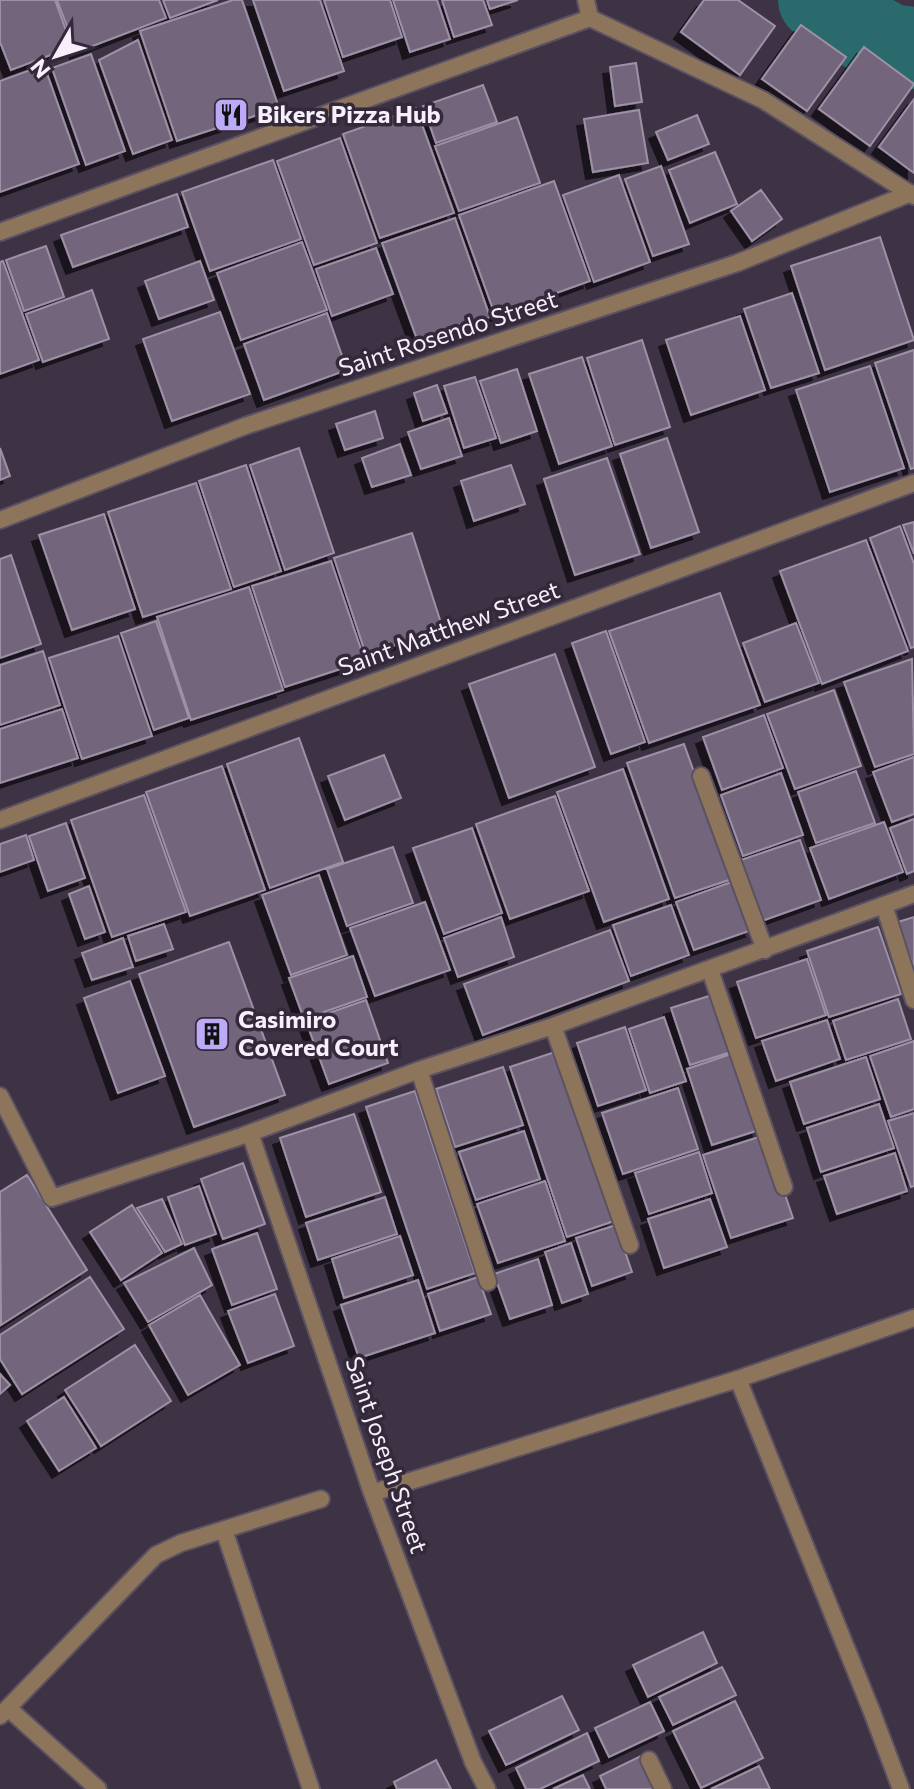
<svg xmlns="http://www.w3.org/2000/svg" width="914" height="1789" font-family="Commissioner,sans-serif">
<defs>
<filter id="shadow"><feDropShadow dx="-7" dy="7" stdDeviation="0" flood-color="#0009"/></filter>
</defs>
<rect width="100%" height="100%" fill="#3e3345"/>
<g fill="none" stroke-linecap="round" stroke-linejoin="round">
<!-- river -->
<path stroke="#2a696c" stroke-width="82" d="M819,0L836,15L890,45L914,48"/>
</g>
<!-- building -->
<path fill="#73667b" stroke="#9e91a7" stroke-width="2" filter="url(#shadow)" d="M0,0H55L72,47L11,70L0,42Z
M57,0H159L166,18L77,52Z
M163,0H218L170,18Z
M233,0H242L279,108L177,141L140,31Z
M253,0H320L344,71L284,91Z
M324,0H390L402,37L343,57Z
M393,0H437L450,39L410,52Z
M442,0H483L492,25L454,37Z
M487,0H518L490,9Z
M704,0H738L775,26L740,75L681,32Z
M801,25L846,57L807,111L762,79Z
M138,40L172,140L133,154L99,60Z
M864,47L914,84L870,146L819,109Z
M91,54L125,151L86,165L52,68Z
M636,63L642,102L615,106L610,67Z
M44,65L79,164L0,192V81Z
M483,85L497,122L436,143L423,106Z
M914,99V173L879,147Z
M416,108L454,213L380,238L343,134Z
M639,110L648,163L593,172L584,119Z
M697,115L709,144L668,160L656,132Z
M517,117L540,183L459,211L435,146Z
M340,138L377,243L314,265L277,161Z
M715,152L737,204L690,223L669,170Z
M273,160L301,239L210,271L182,192Z
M661,166L689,244L653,256L625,179Z
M619,175L650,262L594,282L563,195Z
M554,181L590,281L495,315L459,215Z
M761,190L782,219L752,241L731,211Z
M177,194L188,227L73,267L61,235Z
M455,218L490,317L418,342L382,243Z
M880,237L914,340L825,370L791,266Z
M302,242L327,310L241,340L217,273Z
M46,246L64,297L24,311L6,260Z
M376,248L393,294L332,316L316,269Z
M3,261L39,360L0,374V262Z
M200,261L214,300L159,319L145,281Z
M92,290L109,339L43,362L26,314Z
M792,293L819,373L771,388L744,309Z
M220,312L250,394L172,421L143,339Z
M327,313L347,370L264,400L244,344Z
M740,316L765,390L691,415L666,340Z
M642,340L670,427L615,445L587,358Z
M914,350V468L911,469L875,363Z
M582,357L612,446L559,464L529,374Z
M870,366L904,468L830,492L796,390Z
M517,369L537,431L501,443L480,381Z
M475,377L496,438L464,448L444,386Z
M437,385L447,413L423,421L414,393Z
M375,411L383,438L345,450L336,424Z
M449,418L462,456L421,469L408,432Z
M667,438L699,532L651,548L620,454Z
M400,444L411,475L372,487L362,458Z
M0,448L10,476L0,480Z
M299,448L334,553L285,570L250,465Z
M607,458L640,554L575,575L544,479Z
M246,465L281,571L234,587L199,481Z
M511,465L525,504L474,521L461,481Z
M196,483L231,589L143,617L108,512Z
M104,514L135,609L72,630L39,535Z
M914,522V554L903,525Z
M900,526L914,564V647L911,648L870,538Z
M412,533L443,629L366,655L334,558Z
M866,540L908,651L822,684L780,571Z
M11,555L41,644L0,658V559Z
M331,561L365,661L285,687L252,586Z
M249,587L283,690L191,720L157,617Z
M720,593L760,705L649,743L609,631Z
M156,621L189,718L154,730L121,633Z
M796,623L819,683L765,702L743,643Z
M606,631L645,742L611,754L572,643Z
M118,636L152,736L82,759L49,658Z
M43,651L60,705L0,725V665Z
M555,654L595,767L509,798L469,684Z
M912,659L914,754L875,767L844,682Z
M834,690L861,766L795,789L767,714Z
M62,709L78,758L0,783V729Z
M764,715L783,768L722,790L703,737Z
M299,738L343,862L270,888L227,764Z
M684,744L732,879L675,898L627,763Z
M384,755L401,798L345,820L328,776Z
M914,757V814L892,822L873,772Z
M222,766L265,890L190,916L146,792Z
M623,769L669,899L604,922L557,792Z
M856,771L875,823L816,843L798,792Z
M781,773L803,835L743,856L721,795Z
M144,795L186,912L112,937L71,820Z
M555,796L589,891L510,919L476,824Z
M914,819V871L907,874L890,828Z
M884,822L903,872L829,899L810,848Z
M66,823L85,878L48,891L29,836Z
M472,828L502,913L444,934L413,848Z
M26,835L34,860L0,872V844Z
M800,840L821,900L759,922L738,861Z
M393,847L413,903L347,926L327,869Z
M319,875L347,955L291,975L262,895Z
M734,881L752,930L694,950L676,902Z
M89,886L105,932L85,939L69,894Z
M425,902L450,970L375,996L350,928Z
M671,905L689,955L631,976L613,925Z
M501,917L514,957L458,977L444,938Z
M914,917V969L898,922Z
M164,924L173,949L136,961L128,936Z
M878,927L901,994L829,1017L807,951Z
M610,930L629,981L483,1035L464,984Z
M123,938L133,967L92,980L82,953Z
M229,942L285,1095L194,1127L139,974Z
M353,956L367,997L304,1019L289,978Z
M807,959L826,1015L756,1038L737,982Z
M130,981L165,1076L118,1093L84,998Z
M712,995L731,1052L690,1065L671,1008Z
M898,999L911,1039L846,1060L833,1021Z
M366,1000L388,1063L329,1084L306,1021Z
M664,1017L686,1081L650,1093L629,1029Z
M827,1020L840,1059L776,1081L762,1041Z
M625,1027L646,1090L598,1106L577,1043Z
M914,1041V1109L891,1117L870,1056Z
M558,1051L614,1221L567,1237L510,1067Z
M734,1053L759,1130L712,1145L687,1069Z
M866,1057L880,1099L804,1124L790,1082Z
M503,1067L523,1125L455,1147L436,1089Z
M678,1088L698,1149L623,1174L602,1113Z
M415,1091L475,1273L427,1289L366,1107Z
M879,1104L894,1148L821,1172L807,1128Z
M914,1113V1186L911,1187L888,1121Z
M354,1114L381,1192L306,1217L280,1138Z
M524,1131L540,1179L476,1200L459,1152Z
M765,1135L793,1218L731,1238L703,1155Z
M699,1152L712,1193L649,1214L635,1173Z
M895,1153L907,1191L837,1214L824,1176Z
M243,1163L265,1224L223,1239L201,1179Z
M27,1175L87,1270L1,1325L0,1192Z
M545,1181L565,1241L498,1263L477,1204Z
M199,1186L216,1234L185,1245L168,1197Z
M385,1197L397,1234L318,1260L306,1223Z
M162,1199L182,1244L165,1252L137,1208Z
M710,1199L727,1247L664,1268L648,1219Z
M132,1205L162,1253L121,1280L90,1232Z
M616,1225L632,1272L592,1286L576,1238Z
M257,1233L277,1289L232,1305L212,1249Z
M400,1236L413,1275L344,1298L332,1259Z
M571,1243L588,1294L562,1303L545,1252Z
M194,1248L212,1285L148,1322L124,1283Z
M538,1259L552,1305L510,1319L494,1274Z
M90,1277L124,1329L22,1394L0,1359V1335Z
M478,1277L491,1314L440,1331L428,1294Z
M418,1280L435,1333L359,1358L341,1305Z
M275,1294L294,1346L248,1363L228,1311Z
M200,1295L240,1365L188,1395L149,1325Z
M135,1345L171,1401L101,1446L65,1390Z
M0,1374L10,1385L0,1394Z
M64,1397L96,1448L59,1471L27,1421Z
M703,1632L717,1663L648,1697L633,1665Z
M722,1667L736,1695L673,1725L659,1697Z
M562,1696L579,1730L506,1765L489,1731Z
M735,1701L763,1758L701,1788L673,1731Z
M650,1702L664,1731L609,1757L595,1728Z
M587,1733L599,1761L540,1789H526L516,1768Z
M645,1754L662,1789H606L600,1776Z
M436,1760L451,1789H397L394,1782Z
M759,1766L770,1789H711Z
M583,1775L590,1789H553Z"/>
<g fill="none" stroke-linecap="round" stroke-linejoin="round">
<!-- minor casing -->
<g stroke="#5c5162" stroke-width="20">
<path id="minor" d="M586,0L590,18
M0,232L590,18L763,100L914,196
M0,520L245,426L737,263L911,193
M701,776L765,950
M0,820L914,483
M884,905L914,1000
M710,970L784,1187
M553,1026L630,1245
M419,1070L488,1282
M0,1096L52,1198L242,1136L419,1070L553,1026L914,894
M250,1133L372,1493L473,1762L487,1789
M738,1379L872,1712L901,1789
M372,1493L738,1379L914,1318
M224,1530L311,1789
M8,1708L98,1789
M0,1716L156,1555L181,1543L321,1499
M649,1760L663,1789"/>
</g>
<!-- minor -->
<use href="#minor" stroke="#8d755b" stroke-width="16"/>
</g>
<!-- icons -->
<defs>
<g id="restaurant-square" transform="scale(1.8)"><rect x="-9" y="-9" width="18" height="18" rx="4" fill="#bcaaf6" stroke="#34293b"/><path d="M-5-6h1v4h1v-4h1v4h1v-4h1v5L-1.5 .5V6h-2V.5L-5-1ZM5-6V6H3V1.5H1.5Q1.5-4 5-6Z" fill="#111"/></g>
<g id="building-square" transform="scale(1.8)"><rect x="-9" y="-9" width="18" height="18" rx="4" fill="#bcaaf6" stroke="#34293b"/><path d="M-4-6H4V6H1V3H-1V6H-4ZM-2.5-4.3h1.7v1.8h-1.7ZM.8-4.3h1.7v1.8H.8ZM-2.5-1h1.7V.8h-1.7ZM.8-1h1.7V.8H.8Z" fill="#111"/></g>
</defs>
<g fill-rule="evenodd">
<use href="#restaurant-square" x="231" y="115"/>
<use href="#building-square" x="212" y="1034"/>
</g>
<g text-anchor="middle" stroke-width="7" stroke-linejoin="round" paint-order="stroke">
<!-- poi labels -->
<g font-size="24" font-weight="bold" fill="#f7f0fc" stroke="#34293b" text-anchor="start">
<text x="257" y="123">Bikers Pizza Hub</text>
<text x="238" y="1028">Casimiro<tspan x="238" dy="28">Covered Court</tspan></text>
</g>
<!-- street labels -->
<g font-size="24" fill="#f7f0fc" stroke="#34293b">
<text transform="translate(448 334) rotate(-18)" y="8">Saint Rosendo Street</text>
<text transform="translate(449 629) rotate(-20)" y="8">Saint Matthew Street</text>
<text transform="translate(386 1455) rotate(71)" y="8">Saint Joseph Street</text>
</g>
</g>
<!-- north arrow -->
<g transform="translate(56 56) rotate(231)" stroke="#34293b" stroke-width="6" paint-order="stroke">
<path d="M0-6L14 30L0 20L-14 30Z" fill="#f7f0fc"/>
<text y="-12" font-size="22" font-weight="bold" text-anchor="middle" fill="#f7f0fc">N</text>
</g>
</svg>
